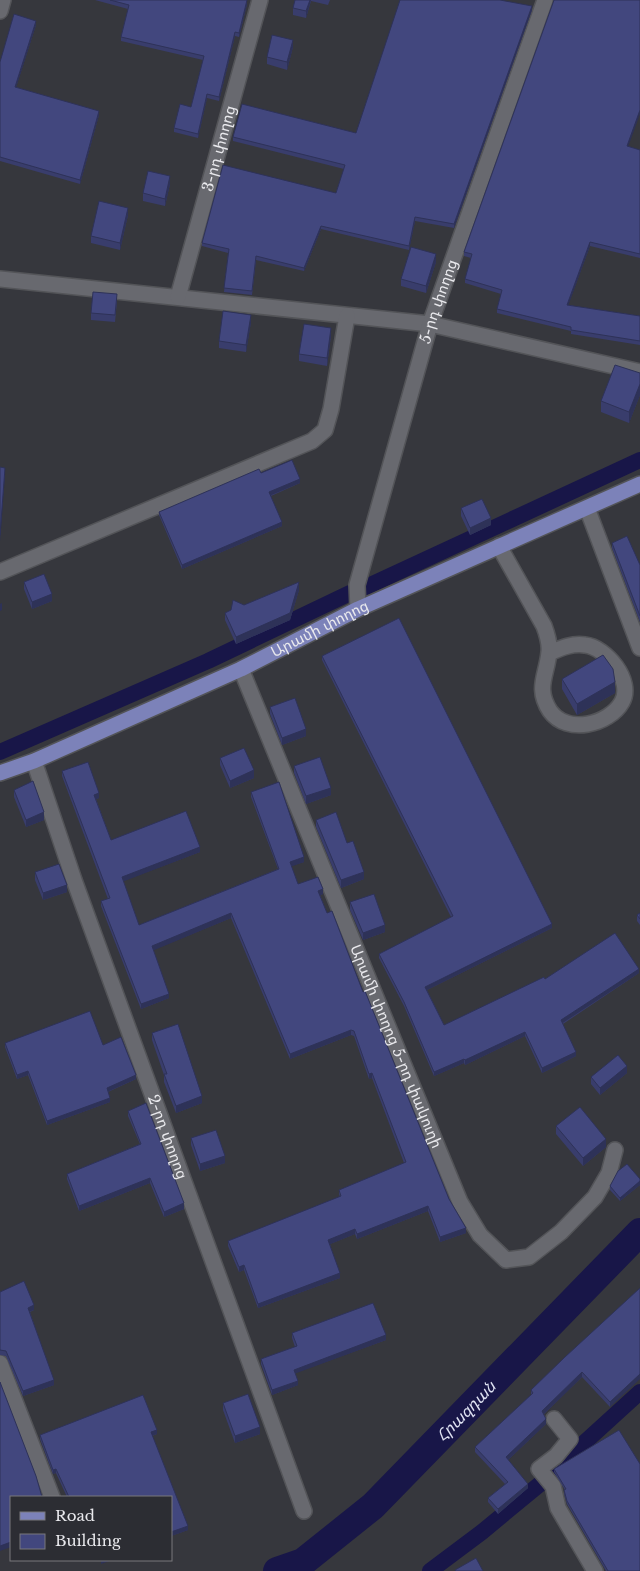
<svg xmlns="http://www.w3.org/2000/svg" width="640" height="1571" font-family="'Libre Baskerville','Noto Sans Armenian',serif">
<rect width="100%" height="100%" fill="#36373d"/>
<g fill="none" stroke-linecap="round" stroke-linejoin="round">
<!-- canal -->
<path stroke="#181648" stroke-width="16" d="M366,587L640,460
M0,752L208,661L350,593
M551,1473L640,1392
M430,1571L482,1532L540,1484"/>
<!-- river -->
<path stroke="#181648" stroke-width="28" id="s1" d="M277,1571L303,1562L373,1506L640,1232"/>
<!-- minor casing -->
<g stroke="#535458" stroke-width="18">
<g id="minor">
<path d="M0,11L3,0"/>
<path d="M0,279L430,324L640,372"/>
<path id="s2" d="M178,297L260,0"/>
<path d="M587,508L640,648"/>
<path d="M499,546L544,626C547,634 550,643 549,652C547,675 535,688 550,711C567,735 609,725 622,702C634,681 606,647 585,645C572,643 561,648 549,653"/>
<path d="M0,572L312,441L325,430L331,409L347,316"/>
<path id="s3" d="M358,609L357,585L430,324L545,0"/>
<path id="s4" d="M241,669L460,1202L480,1235L506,1260L529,1257L561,1232L595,1197L609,1173L615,1150"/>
<path id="s5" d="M34,761L74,880L304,1511"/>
<path d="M0,1363L52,1497"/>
<path d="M554,1419L570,1439L556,1456L539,1469L553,1486L558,1508L595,1571"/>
</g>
</g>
<!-- major casing -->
<g stroke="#535458" stroke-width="18">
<g id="major">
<path id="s6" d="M0,773L34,761L241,669L358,609L640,484"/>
</g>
</g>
<!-- minor -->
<use href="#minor" stroke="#68696f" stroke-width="15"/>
<!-- major -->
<use href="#major" stroke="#7c82b9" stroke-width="15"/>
</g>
<!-- wall -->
<path fill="#393d6c" d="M95,0H247V4L239,37L235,36L219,101L207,98L198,138L174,132V128L191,107L203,60L121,41V37L128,9Z
M295,0H330L328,5L311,1L306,18L293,15V8Z
M532,10L454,228L415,221L409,250L321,229L304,271L256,260L252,295L224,292L228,253L202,246V243L336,193L344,169L233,141V137L356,133Z
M36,25L16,87L99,115L80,184L0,161V62Z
M293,47L287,70L267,64V57Z
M628,146L640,150V258L590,246L568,305L640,316V345L571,334V331L497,313V309L501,294L465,283V279L471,258L464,256V252Z
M170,184L165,206L143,201V193Z
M128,215L120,250L91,243V236Z
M436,262L426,293L401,286V279Z
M117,301L115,322L91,320V313Z
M251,322L246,352L219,348V341Z
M331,335L327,366L299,361V354Z
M640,373V395L629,423L601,412V401Z
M261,473L300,483L271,496L282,526L182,569L159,515V512Z
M461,508L491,525L470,535L461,516Z
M612,543L640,565V622L612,548Z
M24,582L52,601L32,609L24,589Z
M299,590L290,620L236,644L225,620V613L244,605Z
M322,656L552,928L427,990L444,1025L545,979L639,973L563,1024L576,1056L542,1073L525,1036L465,1065L464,1063L434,1076L404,1006L379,958V954L451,917L322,660Z
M562,679L615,693L577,715L562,689Z
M270,707L306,736L282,745L270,714Z
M220,758L254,778L230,788L220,765Z
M294,766L331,795L306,804L294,773Z
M62,771L99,798L96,799L111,840L200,852L123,881L139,925L278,869L251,797V792L304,862L291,866L298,884L323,894L320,895L327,913L363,992L449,1199L466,1233L440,1242L428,1211L357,1239L355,1234L330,1244L340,1278L258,1308L244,1270L239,1272L228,1246V1241L340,1197L339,1194V1190L404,1163L372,1078L369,1079L354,1036L351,1035L290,1059L231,918L153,950L169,998L141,1009L101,906V901L108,899L62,776Z
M14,790L44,820L26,827L14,797Z
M316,820L347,843L364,879L341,888L316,827Z
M35,872L67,892L43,900L35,880Z
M350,902L385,932L363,940L350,910Z
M640,913V925L637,921V915Z
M152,1033L202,1103L176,1113L164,1082V1075L152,1040Z
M5,1043L103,1045L136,1079L108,1092L110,1102L47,1125L28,1075L17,1079L5,1047Z
M627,1073L600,1095L591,1084V1077Z
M128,1111L184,1209L164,1217L150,1183L79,1211L67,1179V1174L140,1144L128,1116Z
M556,1126L606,1147L583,1166L556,1134Z
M191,1138L225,1163L200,1171L191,1145Z
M640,1179V1185L620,1201L610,1190V1186Z
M640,1288L610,1407L582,1377L544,1414L546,1424L508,1460L528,1488L498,1514L488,1502V1498L505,1484L475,1452V1447L531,1395V1390Z
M0,1292L34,1310L30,1312L54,1385L23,1396L6,1356L0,1355Z
M292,1333L386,1340L295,1373L298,1385L272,1395L261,1364V1359L295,1347L292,1338Z
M223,1403L260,1434L235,1443L223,1410Z
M157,1434L152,1436L188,1530L171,1536V1497H67L56,1473L53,1474L40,1439V1435Z
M554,1469L640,1571H606L567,1504L564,1494L565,1490L554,1472Z"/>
<!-- shaded-wall -->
<path fill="#2e3258" d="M247,0V4L239,37V33Z
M310,0H311L306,18V11Z
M532,6V10L454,228V224Z
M36,21V25L15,91V87Z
M235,32V36L219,101V97Z
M293,40V47L287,70V62Z
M207,94V98L198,138V134Z
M640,110V114L627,150V146Z
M99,111V115L80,184V180Z
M170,176V184L165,206V199Z
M128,208V215L120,250V243Z
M415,217V221L409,250V246Z
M321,226V229L304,271V268Z
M590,242V246L567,309V305Z
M436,254V262L426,293V286Z
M251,315V322L246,352V345Z
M331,328V335L327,366V358Z
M640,384V395L629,423V412Z
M5,468V475L0,542V535Z
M300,479V483L269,496V492Z
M491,518V525L470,535V528Z
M282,522V526L182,569V565Z
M299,582V590L290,620L236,644V637Z
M52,594V601L32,609V602Z
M2,603V610L0,611V604Z
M615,682V693L577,715V704Z
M306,729V736L282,745V738Z
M254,770V778L230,788V781Z
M331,788V795L306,804V796Z
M99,793V798L94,800V795Z
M44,812V820L26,827V820Z
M200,847V852L122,882V877Z
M304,857V862L290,867V862Z
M364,872V879L341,888V880Z
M67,885V892L43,900V893Z
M323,889V894L318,896V891Z
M231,913V918L152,951V946Z
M552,924V928L425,991V987Z
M385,925V932L363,940V933Z
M639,969V973L561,1024V1020Z
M169,994V998L141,1009V1004Z
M351,1030V1035L290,1059V1054Z
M525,1032V1036L465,1065V1060Z
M576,1052V1056L542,1073V1068Z
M464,1059V1063L434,1076V1072Z
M627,1066V1073L600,1095V1088Z
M28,1071V1075L17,1079V1075Z
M372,1073V1078L369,1079V1074Z
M136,1075V1079L107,1092V1088Z
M202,1096V1103L176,1113V1106Z
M110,1098V1102L47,1125V1121Z
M606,1139V1147L583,1166V1158Z
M225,1156V1163L200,1171V1164Z
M150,1178V1183L79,1211V1206Z
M640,1181V1185L620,1201V1198Z
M184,1203V1209L164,1217V1212Z
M428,1206V1211L357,1239V1234Z
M466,1228V1233L440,1242V1237Z
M355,1229V1234L328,1245V1240Z
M244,1265V1270L239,1272V1267Z
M340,1273V1278L258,1308V1304Z
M34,1305V1310L28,1312V1308Z
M386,1335V1340L294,1374V1370Z
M582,1372V1377L542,1416V1411Z
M640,1374V1379L610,1407V1402Z
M54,1380V1385L23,1396V1391Z
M298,1381V1385L272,1395V1390Z
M546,1419V1424L506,1462V1457Z
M260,1427V1434L235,1443V1436Z
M157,1430V1434L151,1436V1432Z
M56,1469V1473L53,1474V1470Z
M528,1484V1488L498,1514V1509Z
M188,1526V1530L171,1536V1532Z
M11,1542V1547L0,1551V1546Z
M101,1560H112L101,1564Z"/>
<!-- building -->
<path fill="#42477e" stroke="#2e3258" d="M110,0H247L239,33L235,32L219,97L207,94L198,134L174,128L180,104L191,107L204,56L121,37L129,5Z
M295,0H310L306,11L293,8Z
M400,0H500L532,6L454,224L415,217L409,246L321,226L304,268L256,256L252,291L224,288L229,249L202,243L223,165L336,193L345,165L233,137L242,104L356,133Z
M554,0H640V110L627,146L640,150V254L590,242L567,305L640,316V341L571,330V327L497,309L502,290L465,279L472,254L464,252Z
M14,14L36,21L15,87L99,111L80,180L0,157V62Z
M272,35L293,40L287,62L267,57Z
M148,171L170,176L165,199L143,193Z
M99,201L128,208L120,243L91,236Z
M411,247L436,254L426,286L401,279Z
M93,292L117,294L115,315L91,313Z
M223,311L251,315L246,345L219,341Z
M304,324L331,328L327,358L299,354Z
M615,365L640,373V384L629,412L601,401Z
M292,460L300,479L269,492L282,522L182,565L159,512L259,469L261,473Z
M0,467L5,468L0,535Z
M482,499L491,518L470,528L461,508Z
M627,536L640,565V616L612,543Z
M44,574L52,594L32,602L24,582Z
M299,582L290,613L236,637L225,613L231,610L233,600L244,605Z
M399,618L552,924L425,987L444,1025L544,977L545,979L615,933L639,969L561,1020L576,1052L542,1068L525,1032L465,1060L464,1059L434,1072L404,1002L379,954L453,916L322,656Z
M603,655L613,669L615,682L577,704L562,679Z
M295,698L306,729L282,738L270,707Z
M244,748L254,770L230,781L220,758Z
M320,757L331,788L306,796L294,766Z
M88,762L99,793L94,795L111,840L186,811L200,847L122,877L139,925L279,869L251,792L279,782L304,857L290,862L298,884L318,877L323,889L318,891L327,913L332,911L363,992L365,991L449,1199L466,1228L440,1237L428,1206L357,1234L355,1229L328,1240L340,1273L258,1304L244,1265L239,1267L228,1241L341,1196L339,1190L406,1162L372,1073L369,1074L354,1031L351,1030L290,1054L231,913L152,946L169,994L141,1004L101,901L110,898L62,771Z
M33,781L44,812L26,820L14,790Z
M336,812L347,843L353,841L364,872L341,880L316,820Z
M59,864L67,885L43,893L35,872Z
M374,894L385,925L363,933L350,902Z
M640,913V919L637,915Z
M90,1011L103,1045L121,1037L136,1075L107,1088L110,1098L47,1121L28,1071L17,1075L5,1043Z
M178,1024L202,1096L176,1106L164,1074H167L152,1033Z
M618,1055L627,1066L600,1088L591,1077Z
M146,1103L184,1203L164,1212L150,1178L79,1206L67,1174L141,1144L128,1111Z
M580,1107L606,1139L583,1158L556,1126Z
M216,1130L225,1156L200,1164L191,1138Z
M627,1164L640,1179V1181L620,1198L610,1186L618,1171Z
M24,1281L34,1305L28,1308L54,1380L23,1391L6,1351L0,1350V1292Z
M640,1288V1374L610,1402L582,1372L542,1411L546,1419L506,1457L528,1484L498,1509L488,1498L508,1482L475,1447L533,1393L531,1390L565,1357Z
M373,1303L386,1335L294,1370L298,1381L272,1390L261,1359L297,1346L292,1333Z
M0,1382L36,1476L42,1497H11V1542L0,1546Z
M248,1394L260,1427L235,1436L223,1403Z
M143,1395L157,1430L151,1432L188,1526L171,1532V1497H69L56,1469L53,1470L40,1435Z
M619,1430L640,1464V1571H608L567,1501L564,1490L566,1489L554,1469Z
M476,1558L483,1571H456L455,1570Z"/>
<g text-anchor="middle" stroke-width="4.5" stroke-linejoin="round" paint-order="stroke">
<!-- street labels -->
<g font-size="15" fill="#e9e9ed" stroke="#2c2d33">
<text dy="5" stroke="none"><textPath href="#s2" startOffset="154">3-րդ փողոց</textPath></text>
<text dy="5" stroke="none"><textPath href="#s3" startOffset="319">5-րդ փողոց</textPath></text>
<text dy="5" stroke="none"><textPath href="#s6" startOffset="351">Արամի փողոց</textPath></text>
<text dy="5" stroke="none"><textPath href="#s4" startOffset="408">Արամի փողոց 5-րդ փակուղի</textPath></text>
<text dy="5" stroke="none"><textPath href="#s5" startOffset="399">2-րդ փողոց</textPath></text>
</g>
<!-- water labels -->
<g font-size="16" font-style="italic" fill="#dfe2f3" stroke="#2c2d33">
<text dy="6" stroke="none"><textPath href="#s1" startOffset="250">Հրազդան</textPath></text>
</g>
</g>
<!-- legend -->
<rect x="10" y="1496" width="162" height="65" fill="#2c2d33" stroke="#78787d"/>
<rect x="20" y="1512" width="25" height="8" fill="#7c82b9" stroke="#78787d"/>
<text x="55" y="1521" font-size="15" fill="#e9e9ed">Road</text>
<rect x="20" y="1534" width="25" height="15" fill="#42477e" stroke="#78787d"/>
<text x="55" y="1546" font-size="15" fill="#e9e9ed">Building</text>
</svg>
